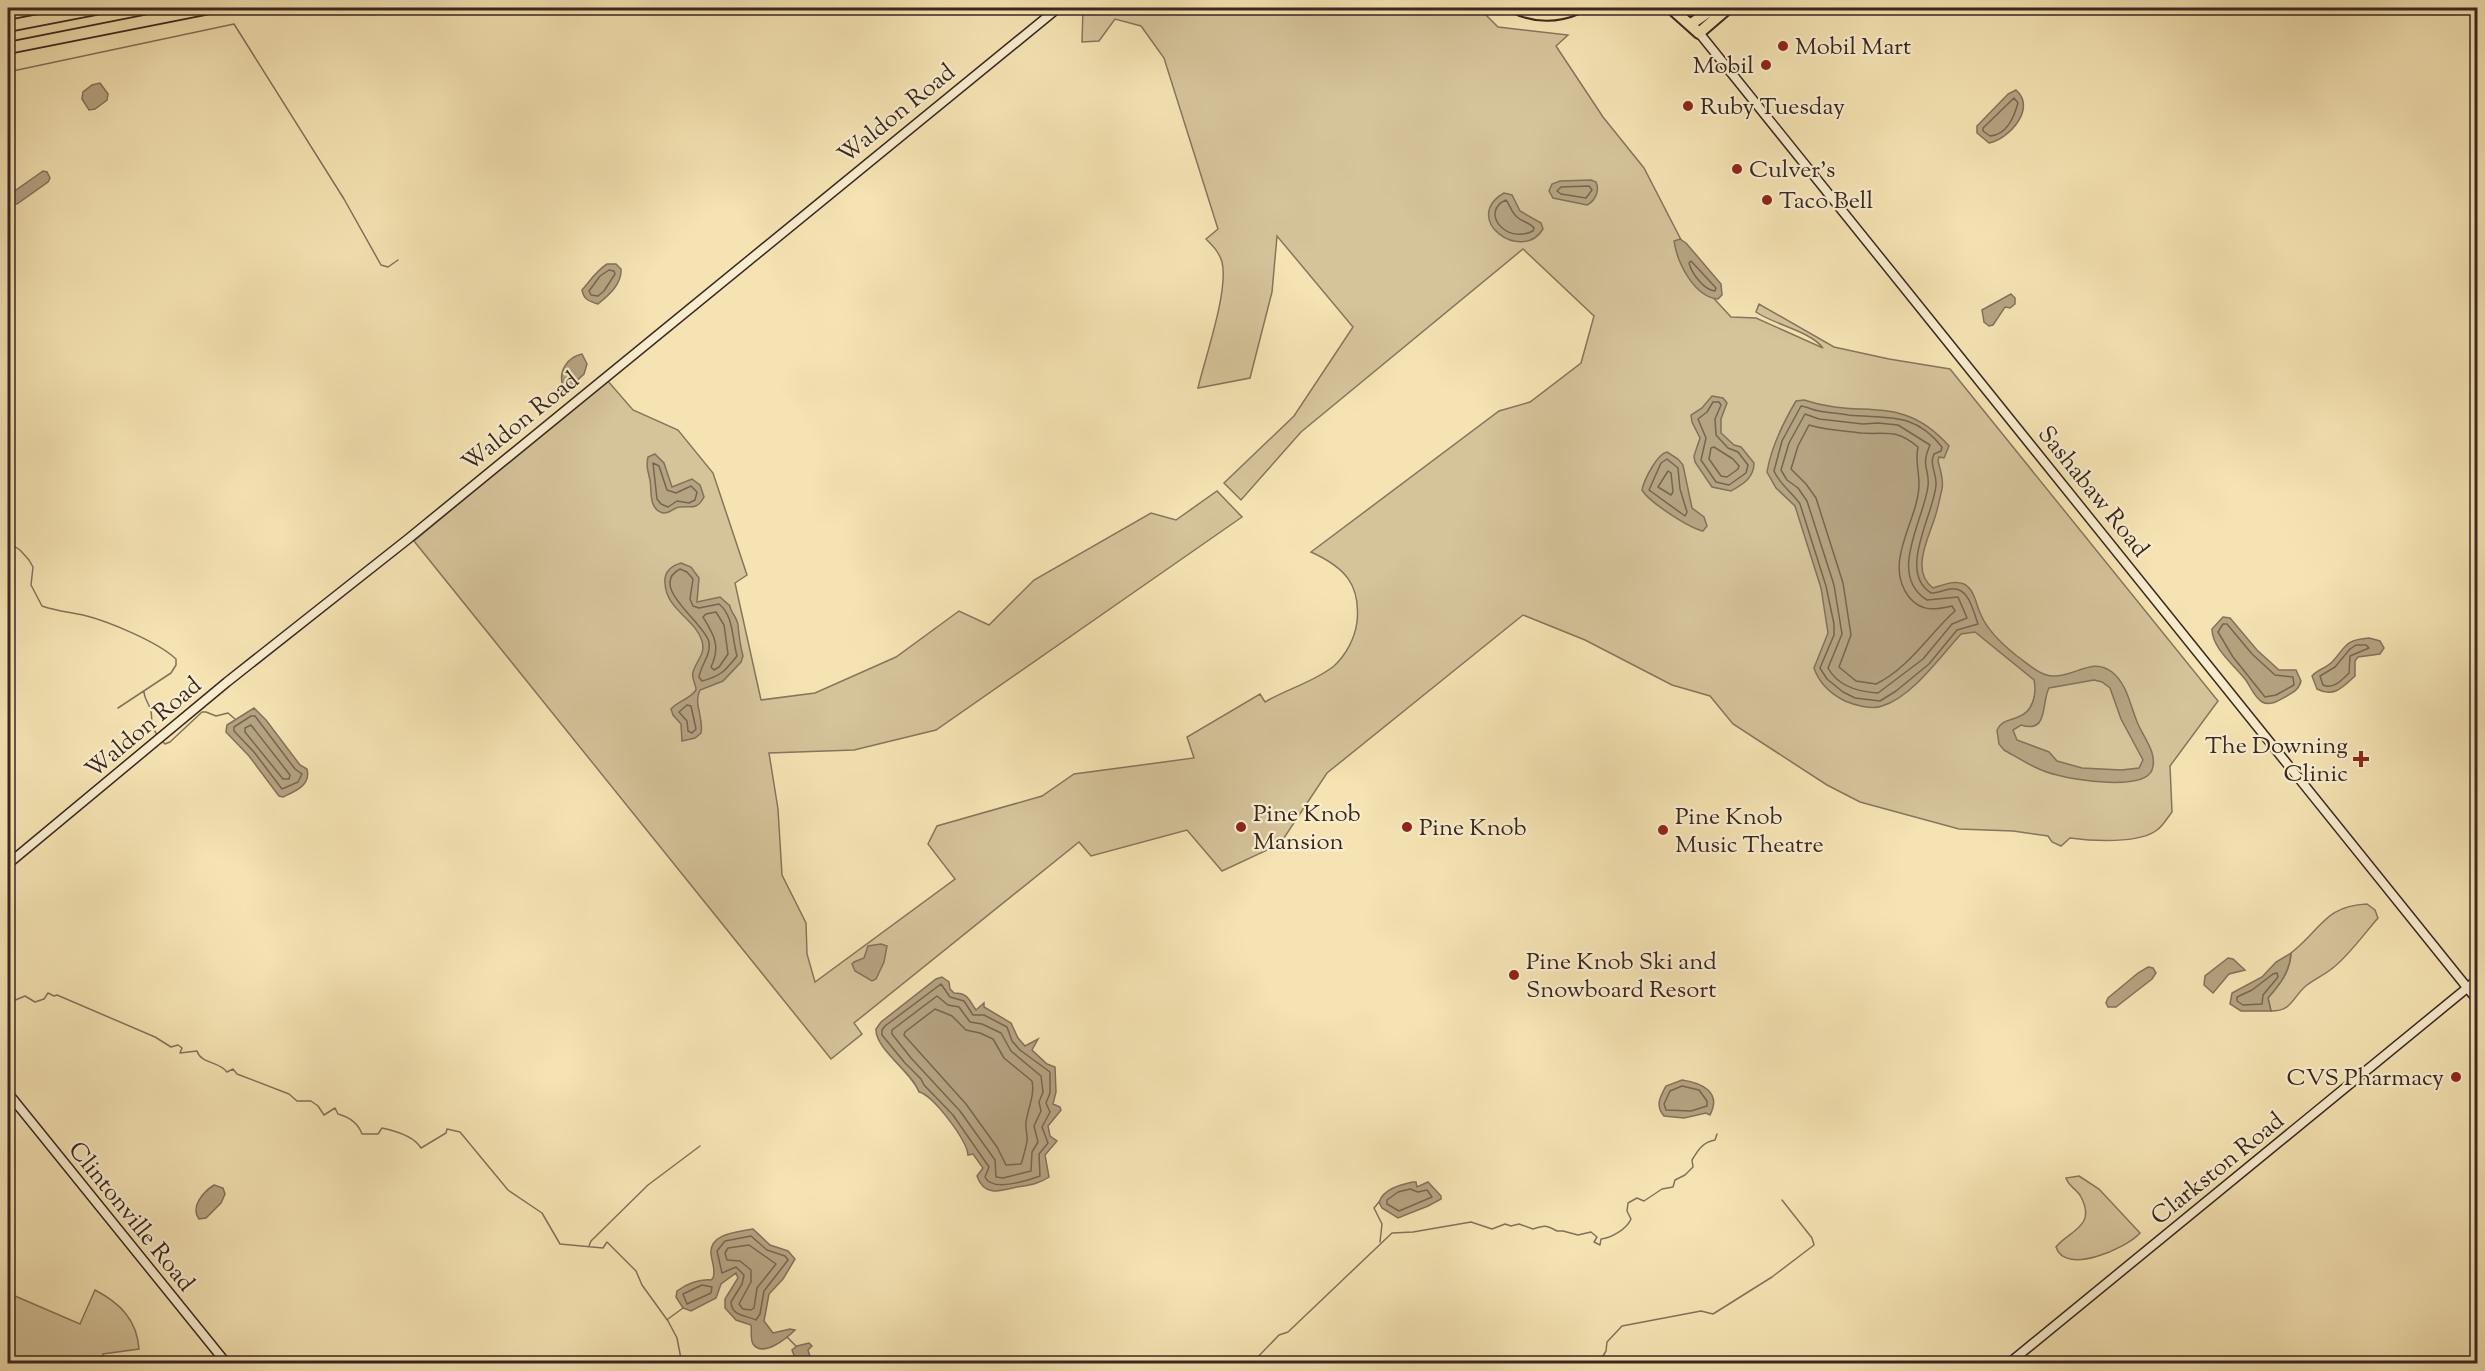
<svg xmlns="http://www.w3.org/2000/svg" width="2485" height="1371" font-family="'Sorts Mill Goudy',serif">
<rect width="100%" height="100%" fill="#f5e3b3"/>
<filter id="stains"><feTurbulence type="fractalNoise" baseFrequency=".00333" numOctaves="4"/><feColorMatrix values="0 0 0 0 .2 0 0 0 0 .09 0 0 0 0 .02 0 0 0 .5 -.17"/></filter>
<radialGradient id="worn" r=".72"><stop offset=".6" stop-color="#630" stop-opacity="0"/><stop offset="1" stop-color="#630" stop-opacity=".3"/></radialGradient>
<!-- green -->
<path fill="#d5c39a" stroke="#87755c" stroke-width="1.5" d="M1083,8H1479L1498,27L1568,35L1556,46L1603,117L1644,168L1708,292L1731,317L1756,318L1823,348C1810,331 1775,325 1756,312L1759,304L1834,347L1889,359L1950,369L2218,701L2170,766L2172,812C2168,817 2163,826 2157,830C2139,844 2092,841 2070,838L2061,846L2052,842L2048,836L2013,831L1959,829L1860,802L1827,785L1733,724L1710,696L1672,685L1585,640L1523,615L1327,773L1280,844L1222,871L1187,830L1091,856L1079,842L854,1023L862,1034L831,1059L414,541L607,380L633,410L678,430L713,473L747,575L735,583L761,700L815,693L896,657L959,611L989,625L1034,580L1151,513L1176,520L1217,491L1242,517L936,730L854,750L769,753L778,809L782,875L806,923L807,954L815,982L955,879L928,844L937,826L1042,796L1074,774L1194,758L1187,737L1260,694L1265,702C1287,689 1314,682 1334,666C1346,655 1355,638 1357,622C1361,584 1344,567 1311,552L1499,411L1530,402L1581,363L1594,316L1523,249L1301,432L1241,500L1224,483L1294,416L1353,327L1277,236L1272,292L1250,378L1198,388C1205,358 1229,290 1222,262C1219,252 1213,246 1206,239L1218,229L1164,58L1141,26L1115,19L1099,41L1082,42Z
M2367,904L2375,910L2378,918C2365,933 2348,956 2334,967C2326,974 2315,979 2307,985C2292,997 2293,1011 2271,1011L2268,998C2280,984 2290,972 2291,953C2322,929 2324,906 2367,904Z
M2079,1176L2099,1189L2140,1233C2127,1248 2065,1276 2056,1247C2068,1231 2097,1227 2081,1197C2077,1189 2069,1187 2066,1178Z
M95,1290C120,1303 137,1320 139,1349L103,1354L104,1363H8V1293L80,1324Z"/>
<!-- water -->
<path fill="#b5a381" stroke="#83715a" stroke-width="1.5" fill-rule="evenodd" d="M100,83L108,94L107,100L95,109L89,110L82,99L83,92L92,85Z
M2016,90C2037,108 2009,139 1989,143L1977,133V126L2008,94Z
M43,171L47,172L50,178L48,182L17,204L13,203L9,195Z
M1591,180L1596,182C1600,191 1595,201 1587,205L1553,198L1549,191L1552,184L1560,181Z
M1504,193L1512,195L1520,211L1541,223L1543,229C1522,264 1460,219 1504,193Z
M1680,239L1686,243L1721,284L1722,295L1718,299C1694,297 1677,262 1674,241Z
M607,264H616L621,269C622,284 609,295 598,304C589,301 584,300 582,290C590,281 596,271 607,264Z
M2011,294L2015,298V304L2010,308L2005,307L1993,325L1989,326L1984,322L1982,310Z
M582,354L587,364L584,374L570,387L563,386C558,372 567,357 582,354Z
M1712,396L1723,398L1727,403L1721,419V433L1734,445L1741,447L1754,463C1754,478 1743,484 1731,491L1712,487L1695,462L1694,456L1700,438L1692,422L1691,415L1702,408Z
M1804,400C1863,420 1901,392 1949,446L1944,458L1939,457L1938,461C1940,469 1944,480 1942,489C1940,498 1938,508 1935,517C1929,537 1910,571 1933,588C1943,585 1953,580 1964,584C1975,590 1976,605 1981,615C1988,631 2003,645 2017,656C2027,663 2039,675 2052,676C2074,678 2092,656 2112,672C2128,685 2130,706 2138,724C2144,738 2158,754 2152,770C2144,791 2074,780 2057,775C2038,771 2020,759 2004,750L1999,744L1997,730C2002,720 2009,721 2018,717C2033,712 2037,694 2034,680L1975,632L1961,634C1940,657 1912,697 1882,706C1872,710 1854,705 1845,701C1831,694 1819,683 1814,668L1828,633L1821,588L1795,506L1776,488L1767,472C1771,447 1783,423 1796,401ZM2094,680L2102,682L2110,688L2121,719L2143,760L2139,768L2121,770L2082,768L2057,761L2049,752L2017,740L2013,730L2021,725C2049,734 2041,703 2049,688Z
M1667,452L1678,459L1683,465L1692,508L1704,517L1707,526L1703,531C1689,528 1649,502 1642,490C1644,480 1657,454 1667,452Z
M655,454L664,463L672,487L692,479L700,485L704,497C697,510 692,506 680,507C674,507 670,514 663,513C648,509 652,491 650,480C648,471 646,467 648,457Z
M681,563L691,567L699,578L697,602L720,597L730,606C731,613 737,617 738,625C739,636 740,645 743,656L741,662L723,681L700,690C693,704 704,717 701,733L695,738L682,741L681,724L673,715L671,709C679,700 689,700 696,690C696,683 691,679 693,672C696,661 706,654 702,641C695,618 666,610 665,583C664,572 671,566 681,563Z
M2223,617L2230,618L2257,650L2279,670H2296L2301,681C2299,690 2292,693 2285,697C2278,701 2270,706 2262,702C2254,697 2251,687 2245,679C2234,665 2212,648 2212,629Z
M2369,638L2380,641L2384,648L2380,654L2358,657L2355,661V676C2343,687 2334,698 2317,689L2312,676C2318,669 2327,668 2333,661C2347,645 2345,640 2369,638Z
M254,708L266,720L300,765L307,769C311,785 296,791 283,797L279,796L249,756L226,732L227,725Z
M881,944L887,946L884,962L876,979L872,981L855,971L852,964L854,962L864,958L868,946Z
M2291,953C2290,972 2280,984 2268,998L2271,1011H2241L2230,1004L2232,993L2262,977L2276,962Z
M2228,958L2233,959L2245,970L2229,974L2213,993L2204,985L2205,976Z
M2148,967L2153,968L2156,973L2152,979L2116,1007H2108L2106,1003L2108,998L2138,973Z
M942,977L949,982L950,989L954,993C968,993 969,1000 976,1010L984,1003V1007L1011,1023L1018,1038L1025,1046L1038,1039L1032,1050L1047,1064L1055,1067L1056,1092L1053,1104L1060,1107L1061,1110L1048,1126L1050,1136L1057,1141L1045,1155L1049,1177C1039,1184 1029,1185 1017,1187C1001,1191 984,1197 977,1176L983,1168L973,1154L968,1155C967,1140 932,1094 919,1092C912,1072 875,1049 876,1029L881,1022L936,979Z
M1682,1080C1702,1083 1722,1092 1710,1115L1706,1113L1684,1118L1664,1116C1655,1106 1660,1097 1666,1086Z
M1413,1182H1416L1417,1187L1428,1182L1441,1196V1199L1428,1206L1398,1218L1382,1208L1379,1202C1384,1189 1399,1185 1413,1182Z
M214,1185L223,1188L225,1194L221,1203L206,1218L199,1219C190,1207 203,1192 214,1185Z
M753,1229L770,1245L788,1251L795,1259L783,1279L769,1294L764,1321L773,1333L790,1329L795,1330C787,1338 763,1358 753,1344C750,1339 752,1331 751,1325L736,1320L725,1308V1299L738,1278L736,1273L721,1284L716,1298L691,1311L683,1308L676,1297L677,1291C686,1284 699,1279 711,1280L713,1278C716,1270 712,1263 711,1254C709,1233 739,1232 753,1229Z
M809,1343L812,1346L808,1350L812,1363H797L792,1350L797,1346Z"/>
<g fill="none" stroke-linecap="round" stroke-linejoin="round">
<!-- shore -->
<path stroke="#776550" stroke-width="1.5" d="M2014,98L2018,103C2014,117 2007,135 1990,136L1983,131V128Z
M1589,186L1592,190L1586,198L1561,194L1557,191L1561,187Z
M1506,200C1510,205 1511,212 1517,217C1522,222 1529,222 1534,228L1533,231C1505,245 1480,211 1506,200Z
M1691,261L1716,288L1715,291C1704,290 1692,274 1689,263Z
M609,270L614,271L615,274L604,291L598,296L591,295L589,291L600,276Z
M1713,402H1719L1721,405L1715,419L1716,435L1728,448L1738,452L1748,465L1746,473L1729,485L1716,482L1701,460L1706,438L1698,419L1707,412Z
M1801,406C1807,407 1813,410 1819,411C1828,413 1838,413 1848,415C1887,419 1914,411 1942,447L1941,451L1934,454C1929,465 1937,474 1936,485C1934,514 1897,572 1931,593C1938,593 1943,590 1950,589C1969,586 1973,611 1978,624L1957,630L1929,664L1896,691L1880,701L1855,698L1843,692L1827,679L1820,668L1834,635V624L1826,586L1800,504C1792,492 1780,485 1774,471L1782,441Z
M1805,414L1819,419L1863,424L1878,423L1898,425L1930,445C1920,468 1930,468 1928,486C1924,520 1887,575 1927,600L1958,597L1967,618L1952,624L1923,659L1878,693C1858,692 1838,686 1828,668L1842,634L1834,585L1807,501L1798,488L1787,480L1781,470L1789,443Z
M1809,425C1826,430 1844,431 1861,433C1887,435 1895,428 1918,447C1915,461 1919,471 1919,484C1919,520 1882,562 1909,597C1921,612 1935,610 1952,606L1955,611C1929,634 1909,668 1876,684L1856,681L1839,667L1851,635L1843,583L1816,498L1806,484L1791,469L1798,446Z
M1714,447L1733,459L1739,466L1738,469L1727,477L1721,476L1709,459L1711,448Z
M1667,459L1678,468L1680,489L1687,512L1685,516L1649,490L1661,463Z
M653,463L659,466L667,490L676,493L691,486L697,492L695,500L689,503L677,501L668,507L661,504L657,499Z
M1668,471L1671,473L1673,492L1671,495L1658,487Z
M680,569L687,572L693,579L690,599L693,606L699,608L719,604C734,616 732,639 737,656C725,671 721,676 702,681L699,677C701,664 711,656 709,642C705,623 647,586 680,569Z
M716,612L724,625L728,654L719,667L714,670L711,667C721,646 714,635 703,617L706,614Z
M2223,624H2227L2252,654L2275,675L2293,677L2294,685L2276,695L2265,697L2233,657L2218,632Z
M2356,645H2366L2369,648L2350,656L2349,673C2342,680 2333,690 2323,685L2320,676L2335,667L2350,649Z
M687,705L691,706L696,729L692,733L688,731L687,721L679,712Z
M251,716H255L295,769L302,774L298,782L282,789L254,752L234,731V727Z
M251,725L290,775L289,779H283L245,732V728Z
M2273,974L2277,973L2278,977L2263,995L2262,1004L2243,1005L2237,1001V997L2252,990Z
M941,984L950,997L964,1001L973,1015H984L1007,1027L1012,1041L1020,1050L1050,1072V1093L1046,1103L1050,1112L1042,1127L1048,1143L1039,1154L1040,1176C1026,1181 992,1192 985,1177L989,1167L953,1115L924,1085L921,1079L905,1063L882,1035V1030L885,1026Z
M937,996L948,1005L959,1007L970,1022L982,1024L1001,1033L1011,1051L1041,1076L1043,1092L1039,1102L1041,1111L1034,1126L1038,1142L1032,1152L1031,1171L1003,1178L996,1177L995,1160L960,1111L911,1058L892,1034V1030Z
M935,1009L952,1016L966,1030L980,1033L993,1039L1004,1058L1032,1081C1035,1095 1028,1108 1026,1122C1025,1129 1028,1135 1027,1141C1027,1143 1022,1162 1021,1164L1006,1165L997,1147L966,1104L904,1035L905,1032Z
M1682,1086L1699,1090L1707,1101V1106L1691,1111L1666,1110L1664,1104L1670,1091Z
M1410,1189L1418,1192L1427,1190L1432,1197L1399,1211L1387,1204V1200L1398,1192Z
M751,1236L767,1250L785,1256L788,1260L764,1291L760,1314L756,1320C746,1315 732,1317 731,1302L742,1284L744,1275L736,1267L722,1273L717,1251L725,1241Z
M749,1245L776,1264L757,1288L754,1308L751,1310L743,1309L739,1304L751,1282V1270L740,1261L727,1260L725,1253L728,1248Z
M702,1285L712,1287L711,1293L687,1304L683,1294Z"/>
<!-- stream -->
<path stroke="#83715a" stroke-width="1.5" d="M8,72L234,24L344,199L381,265L388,267L398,260
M8,542L20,550L29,560L33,567L31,585L42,606C56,611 69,612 83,615C108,621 158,642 176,659V665L171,673L118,708
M144,691C144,699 149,703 151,711C153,724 149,724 158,736
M161,740L165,744L170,742L202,712H206L216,716L228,713L235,719
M8,995L13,1001L25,996L35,1002L44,999L48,993L54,996L57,995L155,1037L171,1047L178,1045L182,1048L180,1053L197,1051C201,1064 219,1061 227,1072L233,1069L237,1074L289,1094L297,1101H311L318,1106L324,1115L335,1108L338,1114C349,1117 358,1123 362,1134H378L382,1128C396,1131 414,1136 421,1148L446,1133L447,1129L460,1132L508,1190L542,1213L560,1244L603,1248L607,1242L636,1271L642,1285L668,1321L677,1338L682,1364
M1379,1202L1374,1208L1382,1224L1380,1242
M589,1246L591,1241L648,1185L700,1146
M668,1319L683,1308
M787,1337L796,1346
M1251,1364L1279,1335L1288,1332L1392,1233L1413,1232L1471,1222L1492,1229L1505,1224L1511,1226L1519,1224L1533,1229C1545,1225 1546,1225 1557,1231H1563L1578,1235L1591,1232L1597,1237L1594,1242L1600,1245L1601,1239C1611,1238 1627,1229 1631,1219L1627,1211L1628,1203L1637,1198L1644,1201L1662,1189L1673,1187L1675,1180L1685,1175L1693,1167L1692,1160C1698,1150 1703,1142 1715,1140L1717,1134
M1598,1364L1606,1351L1607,1342L1622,1326L1701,1311L1713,1314L1772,1277L1814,1245L1812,1238L1782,1200"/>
<!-- secondary casing -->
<g stroke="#39271f" stroke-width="11">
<path id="secondary" d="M1696,29L2478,1001
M8,864L227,682L408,539L1058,8
M8,1093L227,1364
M2008,1364L2478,979"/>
</g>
<!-- highway casing -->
<g stroke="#39271f" stroke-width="14">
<path id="highway" d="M1516,8C1536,17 1557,17 1578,8
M1671,8L1699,33L1728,8
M1691,24L1714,8
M8,26L101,8
M8,48L210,8"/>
</g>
<!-- secondary -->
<use href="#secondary" stroke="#f8edce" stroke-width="8"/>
<!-- highway -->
<use href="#highway" stroke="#f5e3b3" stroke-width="10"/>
</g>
<!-- markers -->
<g fill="#8f2418" stroke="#f8edce" stroke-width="2">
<circle cx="1783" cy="46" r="6"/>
<circle cx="1766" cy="65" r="6"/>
<circle cx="1688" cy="106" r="6"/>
<circle cx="1737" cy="169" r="6"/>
<circle cx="1767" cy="200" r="6"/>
<path d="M2358 750h6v6h6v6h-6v6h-6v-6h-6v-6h6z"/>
<circle cx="1241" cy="827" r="6"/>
<circle cx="1407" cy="827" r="6"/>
<circle cx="1663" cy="830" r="6"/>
<circle cx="1514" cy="975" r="6"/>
<circle cx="2456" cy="1077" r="6"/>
</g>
<g text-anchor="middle" stroke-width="4.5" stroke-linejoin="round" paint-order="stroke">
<!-- poi labels -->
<g font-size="24" fill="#39271f" stroke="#f8edce" text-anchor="start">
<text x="1795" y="54">Mobil Mart</text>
<text x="1754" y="73" text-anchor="end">Mobil</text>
<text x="1700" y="114">Ruby Tuesday</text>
<text x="1749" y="177">Culver's</text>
<text x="1779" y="208">Taco Bell</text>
<text x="2348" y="753" text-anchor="end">The Downing<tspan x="2348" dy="28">Clinic</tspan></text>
<text x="1253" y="821">Pine Knob<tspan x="1253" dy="28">Mansion</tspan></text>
<text x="1675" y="824">Pine Knob<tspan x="1675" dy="28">Music Theatre</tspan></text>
<text x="1419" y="835">Pine Knob</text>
<text x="1526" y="969">Pine Knob Ski and<tspan x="1526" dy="28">Snowboard Resort</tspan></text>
<text x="2444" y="1085" text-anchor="end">CVS Pharmacy</text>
</g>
<!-- street labels -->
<g font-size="24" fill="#39271f" stroke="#f8edce">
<text transform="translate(896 113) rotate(-39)" y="8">Waldon Road</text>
<text transform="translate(520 421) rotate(-39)" y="8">Waldon Road</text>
<text transform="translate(2094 491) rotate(51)" y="8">Sashabaw Road</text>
<text transform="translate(143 727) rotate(-40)" y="8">Waldon Road</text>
<text transform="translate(2217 1168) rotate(-39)" y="8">Clarkston Road</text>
<text transform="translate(132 1216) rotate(51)" y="8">Clintonville Road</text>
</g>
</g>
<!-- margin -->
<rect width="2485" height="1371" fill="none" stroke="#f5e3b3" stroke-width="30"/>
<rect x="9" y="9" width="2467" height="1353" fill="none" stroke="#39271f" stroke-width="3"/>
<rect x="15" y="15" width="2455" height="1341" fill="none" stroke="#39271f" stroke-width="1.5"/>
<rect width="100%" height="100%" filter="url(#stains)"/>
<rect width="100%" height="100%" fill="url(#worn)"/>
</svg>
